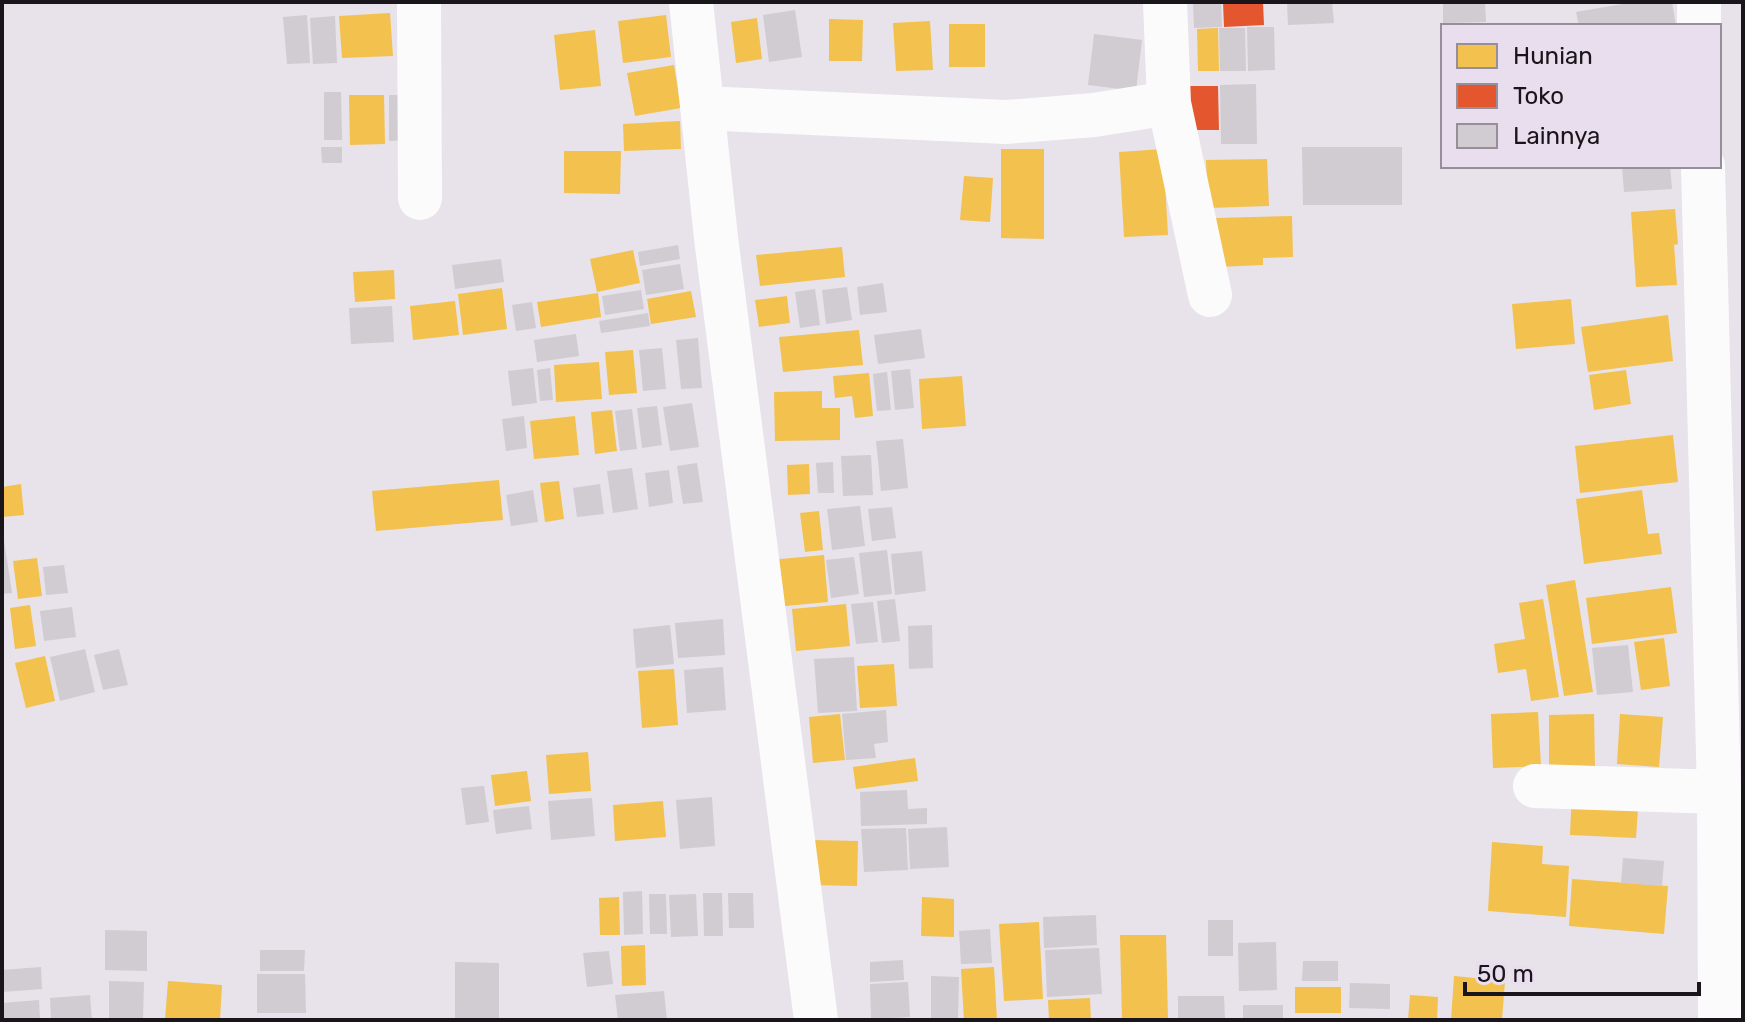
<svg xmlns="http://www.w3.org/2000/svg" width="1745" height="1022" font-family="Rubik,sans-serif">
<rect width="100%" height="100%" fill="#e8e2ea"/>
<!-- homes -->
<path fill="#f2c14e" d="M390,13L393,56L342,58L339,16Z
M666,15L671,57L623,63L618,21Z
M757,18L762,59L736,63L731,22Z
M829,19L863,20L862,61H829Z
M930,21L933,70L896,71L893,23Z
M949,24H985V67H949Z
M1218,28L1219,71H1198L1197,29Z
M595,30L601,86L560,90L554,35Z
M674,65L681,108L635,116L627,73Z
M349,95H384L385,144L350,145Z
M680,121L681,149L624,151L623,124Z
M1001,149H1044V239L1001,238Z
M1163,149L1168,235L1124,237L1119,152Z
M564,151H621L620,194L564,193Z
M1267,159L1269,206L1208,208L1206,160Z
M964,176L993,178L990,222L960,220Z
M1675,209L1678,244L1674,245L1677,285L1636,287L1631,212Z
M1292,216L1293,257L1263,258V265L1217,267L1216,218Z
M842,247L845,277L760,286L756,255Z
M633,250L640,283L597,292L590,259Z
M394,270L395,299L355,302L353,272Z
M502,288L507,329L463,335L458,294Z
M691,291L696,317L651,324L647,299Z
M598,293L601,317L541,327L537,302Z
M787,296L790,323L759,327L755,300Z
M1571,299L1575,344L1516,349L1512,304Z
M455,301L459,335L413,340L410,306Z
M1668,315L1673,361L1588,372L1581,327Z
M859,330L863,365L783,372L779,337Z
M633,350L637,393L609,395L605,352Z
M599,362L602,399L556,402L554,365Z
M1626,370L1631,404L1594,410L1589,375Z
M869,373L873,416L855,418L852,396L835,398L833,376Z
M962,376L966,426L922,429L919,379Z
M822,391V408H840V440L775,441L774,392Z
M612,410L617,451L595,454L591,412Z
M575,416L579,455L534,459L530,421Z
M1673,435L1678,482L1580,493L1575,446Z
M809,464L810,494L788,495L787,465Z
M499,480L503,520L376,531L372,491Z
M559,481L564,519L545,522L540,483Z
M21,484L24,515L2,517V487Z
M1642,490L1648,534L1659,533L1662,554L1584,564L1576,499Z
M819,511L823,550L805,552L800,513Z
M824,555L828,602L775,607L770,560Z
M37,558L42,596L18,599L13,561Z
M1575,580L1593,692L1564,696L1546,585Z
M1671,587L1677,633L1592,644L1586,598Z
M1543,599L1559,697L1531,701L1526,669L1498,673L1494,644L1525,639L1519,603Z
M846,604L850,646L796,651L792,609Z
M30,605L36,646L15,649L10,608Z
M1664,638L1670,686L1641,690L1634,642Z
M45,656L55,701L26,708L15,663Z
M894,664L897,706L860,708L857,666Z
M674,669L678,725L642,728L638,671Z
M1538,712L1541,766L1493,768L1491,714Z
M840,714L845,760L813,763L809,717Z
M1594,714L1595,766H1549V715Z
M1620,714L1663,717L1659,767L1617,764Z
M588,752L591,791L549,794L546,755Z
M915,758L918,781L856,789L853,767Z
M527,771L531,801L495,806L491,775Z
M1572,791L1639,795L1636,838L1570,835Z
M663,801L666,837L615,841L613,805Z
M812,840L858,841L857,886L811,885Z
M1492,842L1543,846L1542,864L1569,866L1566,917L1488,911Z
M1572,879L1668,886L1664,934L1569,926Z
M619,897L620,935H600L599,898Z
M922,897L954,899V937L921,936Z
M1039,922L1043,999L1004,1001L999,924Z
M1120,935H1166L1168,1020H1122Z
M645,945L646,985L622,986L621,946Z
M994,967L997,1020H964L961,969Z
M1454,976L1505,981L1502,1020H1451Z
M168,981L222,985L220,1020H165Z
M1295,987H1341V1013H1295Z
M1410,995L1438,997L1437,1020H1408Z
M1090,998L1091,1020H1049L1048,1000Z"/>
<!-- shops -->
<path fill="#e4572e" d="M1223,2H1263L1264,25L1224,27Z
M1185,86H1218L1219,130H1186Z"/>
<!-- building -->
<path fill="#d0ccd2" d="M1193,2H1221L1222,27L1194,28Z
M1287,2H1332L1334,23L1288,25Z
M1443,2H1485L1486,22L1443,23Z
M1634,2H1672L1676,26H1579L1576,12Z
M795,10L802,57L769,62L763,15Z
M307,15L310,63L287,64L283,17Z
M335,16L337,63L313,64L310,18Z
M1247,27H1274L1275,70L1248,71Z
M1219,28H1245L1246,71H1220Z
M1094,34L1142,40L1136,91L1088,85Z
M1256,84L1257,144H1221L1220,85Z
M324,92H341L342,140H324Z
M389,95H406V140L389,141Z
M321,147H342V163H322Z
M1302,147H1402V205H1303Z
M1622,166H1670L1672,189L1624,192Z
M678,245L680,259L640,266L638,252Z
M501,259L504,282L455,289L452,265Z
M680,264L684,289L646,295L642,270Z
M883,283L887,312L860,315L857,287Z
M847,287L852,320L826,324L822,290Z
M815,289L820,325L800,328L795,292Z
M641,290L644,309L605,315L602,296Z
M532,302L536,328L516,331L512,305Z
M392,306L394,342L351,344L349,308Z
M648,313L650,326L601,333L599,321Z
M921,329L925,358L878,364L874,335Z
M576,334L579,356L537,362L534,340Z
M698,338L702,388L681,389L676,340Z
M662,348L666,389L643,391L639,350Z
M533,368L537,403L512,406L508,371Z
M550,368L553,400L540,401L537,370Z
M910,369L914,408L895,410L891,371Z
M887,372L891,410L877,411L873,374Z
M692,403L699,447L670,451L663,407Z
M657,406L662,445L642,448L637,408Z
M632,409L637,449L620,451L615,411Z
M524,416L527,448L506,451L502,419Z
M903,439L908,488L881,491L876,441Z
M871,455L873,495L843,496L841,456Z
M833,462L834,493H818L816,463Z
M697,463L703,502L683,504L677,466Z
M632,468L638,509L613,513L607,471Z
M669,470L673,503L649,507L645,473Z
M600,484L604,514L577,517L573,488Z
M533,490L538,522L511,526L506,495Z
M860,506L865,546L832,550L827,509Z
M892,507L896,538L872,541L868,509Z
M4,540L12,593L2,594V541Z
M887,550L892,594L864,597L859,553Z
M922,551L926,591L895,595L891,554Z
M854,557L859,594L831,598L826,560Z
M64,565L68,593L46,595L43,567Z
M895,599L900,641L882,643L877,601Z
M873,602L878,642L856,644L851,604Z
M72,607L76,637L44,641L40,611Z
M723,619L725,655L678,658L675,623Z
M670,625L674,664L636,668L633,629Z
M932,625L933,668L909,669L908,626Z
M1628,645L1633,692L1597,695L1592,648Z
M85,649L95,692L60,701L50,657Z
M119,649L128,685L103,690L94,655Z
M854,657L857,711L818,713L814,659Z
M723,667L726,710L687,713L684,670Z
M886,710L888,742L874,744L876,758L846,760L842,714Z
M484,786L489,822L466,825L461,788Z
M907,790L908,809L927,808V824L861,826L860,792Z
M712,797L715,846L680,849L676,800Z
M592,798L595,836L551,840L548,801Z
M529,806L532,829L496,834L493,810Z
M947,827L949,867L910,869L908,829Z
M906,828L908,870L864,872L861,829Z
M1623,858L1664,861L1662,886L1621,883Z
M642,891L643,934L624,935L623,892Z
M703,893H722L723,936H704Z
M728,893H753L754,928H729Z
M649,894H666L667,934H650Z
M696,894L698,936L671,937L669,895Z
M1096,915L1097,945L1044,948L1043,917Z
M1208,920H1233V956H1208Z
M990,929L992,963L961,964L959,931Z
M105,930L147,931V971L105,970Z
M1276,942L1277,990L1239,991L1238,943Z
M1099,948L1102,994L1047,997L1045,950Z
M260,950H305L304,971H260Z
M609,951L613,984L587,987L583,953Z
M903,960L904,980L870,982V962Z
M1303,961H1338V981H1302Z
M455,962L499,963V1020L455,1019Z
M41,967L42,989L2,992V970Z
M257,974H305L306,1013H257Z
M931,976L959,977L958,1020H931Z
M109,981L144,982L143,1020H109Z
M908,982L910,1017L871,1019L870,984Z
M1350,983L1390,984V1009L1349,1008Z
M664,991L667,1020H618L615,995Z
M90,995L92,1020H51L50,998Z
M1178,996H1224L1225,1020H1178Z
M39,1000L40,1020H2V1003Z
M1243,1005H1283V1020H1243Z"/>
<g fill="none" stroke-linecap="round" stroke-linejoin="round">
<!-- minor -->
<path stroke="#fcfbfc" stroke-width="44" d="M419,2L420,198
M691,2L716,238L816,1020
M1699,2V26
M1169,103L1210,295
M702,108L1006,122L1094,115L1169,103L1165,2
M1703,166L1719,792L1720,1020
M1535,786L1719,792"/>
</g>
<!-- border -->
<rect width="1745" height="1022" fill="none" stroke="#19151a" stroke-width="8"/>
<!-- legend -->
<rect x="1441" y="24" width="280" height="144" fill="#e9deed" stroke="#968e99" stroke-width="2"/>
<rect x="1457" y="44" width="40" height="24" fill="#f2c14e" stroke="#968e99" stroke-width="2"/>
<text x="1513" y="64" font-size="24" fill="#19151a">Hunian</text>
<rect x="1457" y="84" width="40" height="24" fill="#e4572e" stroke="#968e99" stroke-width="2"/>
<text x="1513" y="104" font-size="24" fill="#19151a">Toko</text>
<rect x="1457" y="124" width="40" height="24" fill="#d0ccd2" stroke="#968e99" stroke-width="2"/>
<text x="1513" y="144" font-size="24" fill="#19151a">Lainnya</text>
<!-- scale -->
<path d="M1465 982v12h234v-12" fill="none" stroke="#19151a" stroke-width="4"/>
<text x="1477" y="982" font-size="24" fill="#19151a" stroke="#e9deed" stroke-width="6" paint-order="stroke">50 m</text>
</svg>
